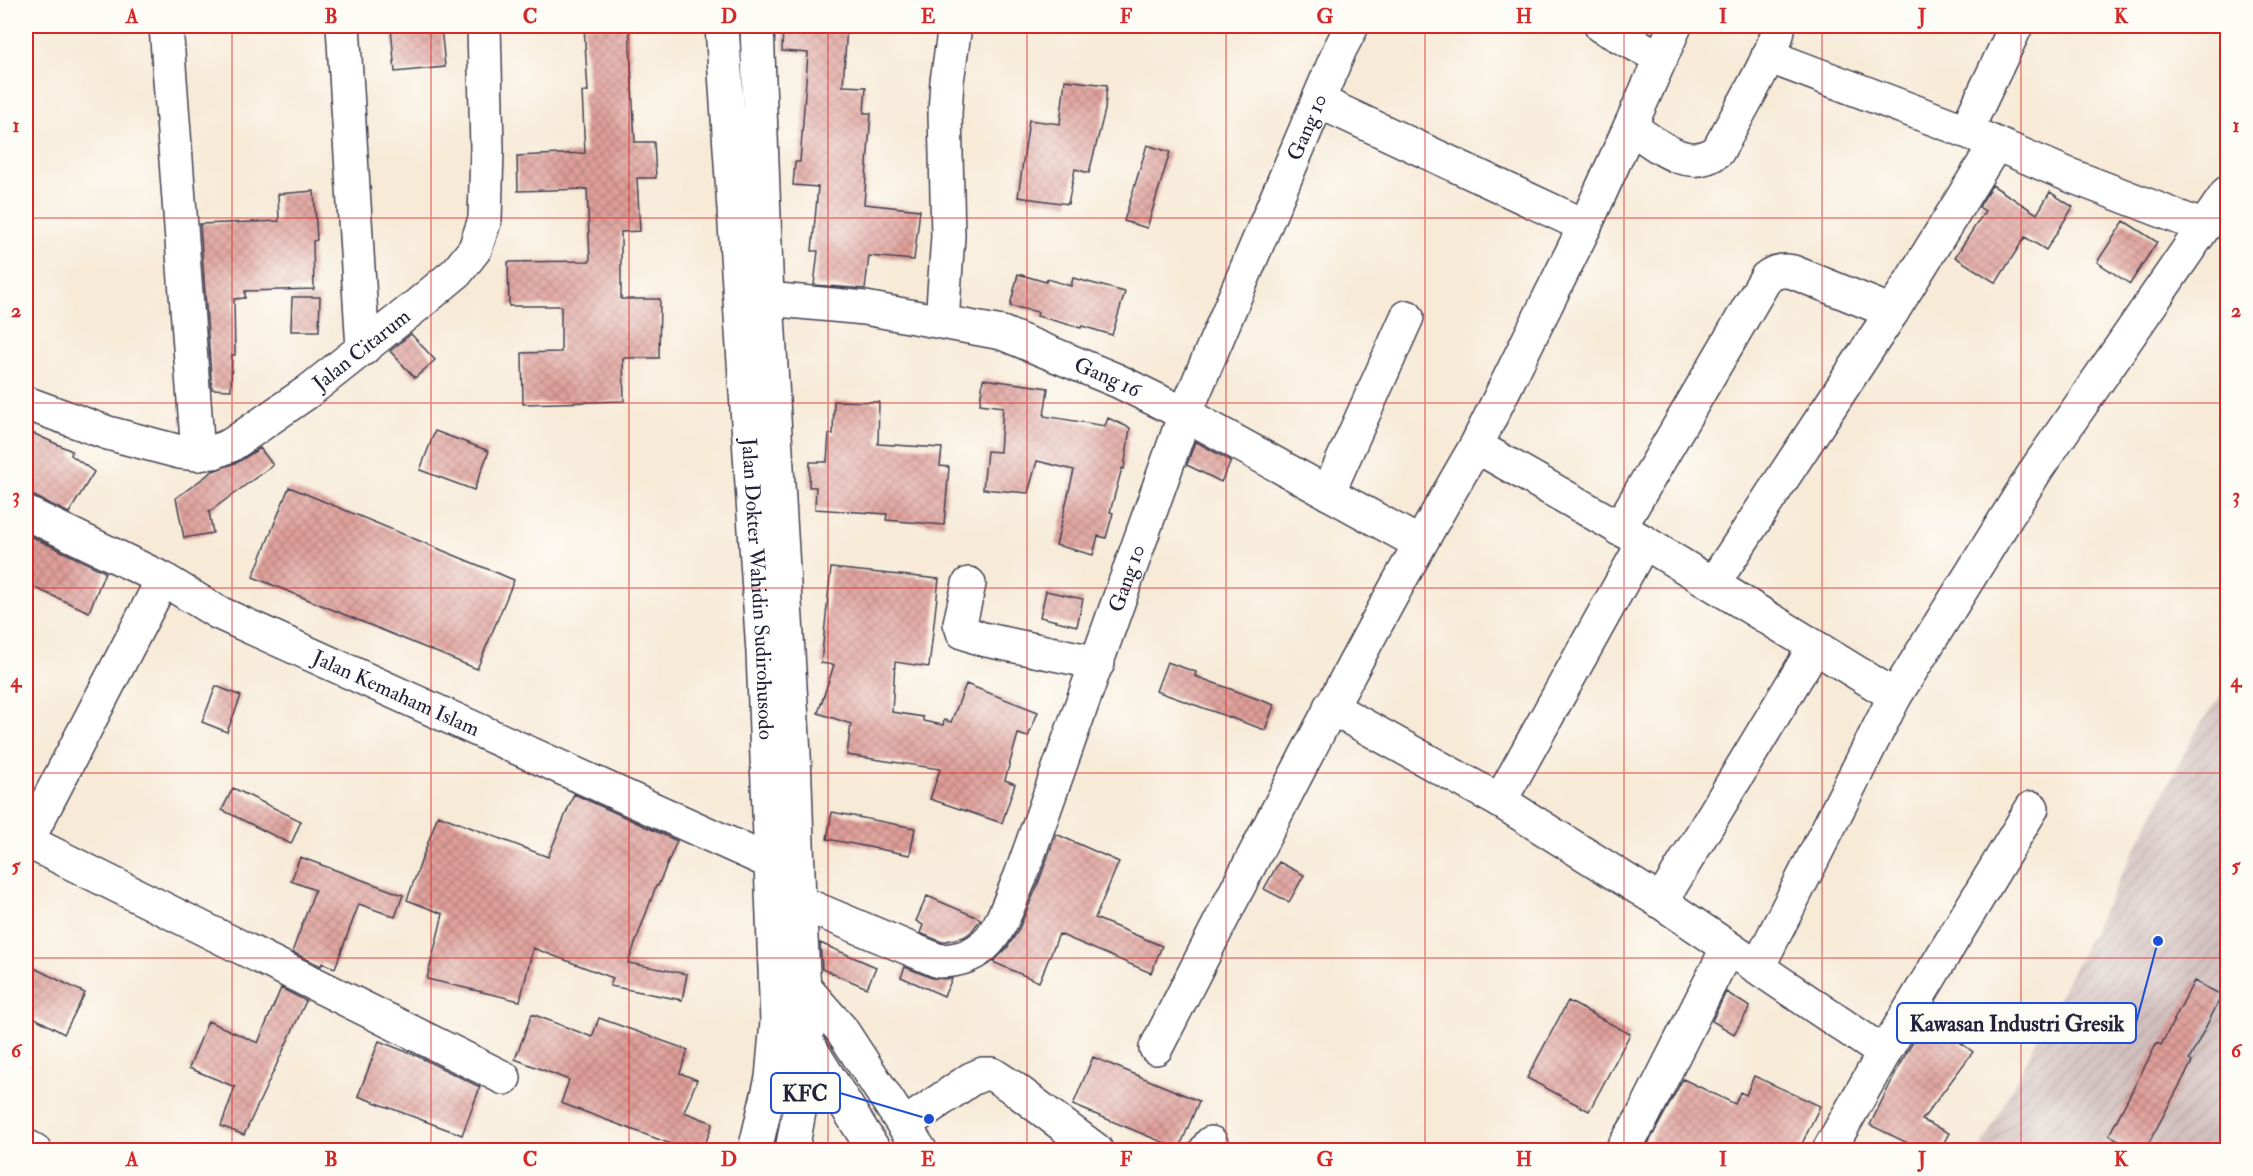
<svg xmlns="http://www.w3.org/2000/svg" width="2253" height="1176" font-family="'IM FELL Double Pica',serif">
<defs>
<pattern id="industrial-furrows" width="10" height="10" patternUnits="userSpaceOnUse" patternTransform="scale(1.5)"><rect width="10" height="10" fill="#d1bfbd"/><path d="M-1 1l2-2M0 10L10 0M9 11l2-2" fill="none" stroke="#b3a4a3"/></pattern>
<pattern id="building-cross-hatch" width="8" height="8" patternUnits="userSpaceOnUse" patternTransform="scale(1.5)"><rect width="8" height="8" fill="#e09f99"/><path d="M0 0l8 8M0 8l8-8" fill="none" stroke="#b5817e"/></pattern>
</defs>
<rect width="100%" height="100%" fill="#fdfcf7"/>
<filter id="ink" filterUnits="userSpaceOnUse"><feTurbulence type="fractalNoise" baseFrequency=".0167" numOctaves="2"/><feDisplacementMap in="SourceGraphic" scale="12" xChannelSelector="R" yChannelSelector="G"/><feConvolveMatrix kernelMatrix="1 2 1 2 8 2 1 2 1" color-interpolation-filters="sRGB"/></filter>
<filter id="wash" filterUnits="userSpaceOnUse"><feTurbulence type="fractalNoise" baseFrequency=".008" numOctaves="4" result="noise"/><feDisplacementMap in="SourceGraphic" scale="24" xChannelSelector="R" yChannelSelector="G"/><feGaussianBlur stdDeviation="1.35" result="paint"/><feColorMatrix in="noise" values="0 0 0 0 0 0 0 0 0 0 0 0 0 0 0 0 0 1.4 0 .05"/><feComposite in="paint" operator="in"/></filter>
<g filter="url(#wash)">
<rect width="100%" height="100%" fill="#f7ead7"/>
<!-- industrial -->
<path fill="url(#industrial-furrows)" d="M2227,687V1150H1980L2196,731Z"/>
<g id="blocks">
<!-- building -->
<path fill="url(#building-cross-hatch)" d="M414,26H441L445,67L395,72L391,28Z
M584,26H629L635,142H654L656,178H637L640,231L621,232V299H660L659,358H623L624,401L523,404L522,353L561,352V306H509L508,262L590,261L587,189L518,191L517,156L585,153L582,92H588Z
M783,26H847L843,86L866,87L864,113H871L864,204L920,210L914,260L869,256L865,289L814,285L818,251H812L818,187L793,185L795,162H800L808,53L782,51Z
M1065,80L1107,85L1105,110L1089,173L1075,169L1068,204L1018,197L1029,120L1060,124Z
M1147,145L1170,152L1147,228L1124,221Z
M1992,185L2037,214L2050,192L2073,207L2046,250L2025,237L1996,283L1955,257L1985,211L1979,207Z
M314,191L317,240L313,241L314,289L245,291V298L234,299L235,355H232L231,390L212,389L200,224L279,221L278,194Z
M2124,221L2157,242L2130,284L2097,262Z
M1018,274L1046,282L1047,279L1071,286L1073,278L1125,292L1112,335L1082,326L1081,328L1037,316L1038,312L1010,306Z
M292,297H320L319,331H291Z
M411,334L435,360L415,378L390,351Z
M983,379L1048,388L1044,416L1105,426L1108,418L1130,428L1124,469L1122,468L1110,512L1113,513L1106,538L1098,536L1093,555L1056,545L1074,470L1037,461L1028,493L983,489L987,451L1000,452L1003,407L980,404Z
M834,401L879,402L878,444L942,448L940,466L949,467L944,525L886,520L887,514L815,509L816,487H809L810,462H827L829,434H833Z
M26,430L72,451L71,455L94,472L69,513L34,496L26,494Z
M435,431L489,451L474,490L420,470Z
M1195,441L1231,461L1221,482L1187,465Z
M260,448L273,465L209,512L213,533L184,538L176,498L213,471L238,462Z
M289,487L514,580L477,669L253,577Z
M26,534L105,572L89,612L26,584Z
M831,568L939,579L929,667L895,662L892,712L923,717V721L943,725L944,720L951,722L966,684L1038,712L1028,737L1018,734L1005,780L1015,784L1002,823L930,799L940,769L847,755L851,724L818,713L834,665L821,663Z
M1046,591L1083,599L1077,626L1040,617Z
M1167,662L1196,672L1195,676L1274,705L1265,730L1156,691Z
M216,686L241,696L227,732L202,722Z
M233,788L301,821L291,844L222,810Z
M574,794L677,841L658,886H656L628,963L687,974L682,1000L610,986L613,978L533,948L520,1001L427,979L443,914L407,900L438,815L548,857Z
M832,812L915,828L910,855L827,839Z
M1056,834L1119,862L1095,918L1162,946L1151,973L1059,934L1039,982L993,962L1007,948L1018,931L1038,884Z
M300,857L403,895L395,917L359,904L335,968L322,963L321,966L292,952L315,890L291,881Z
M1279,862L1304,875L1289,902L1264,889Z
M927,896L981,919L971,932L964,937L942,942L920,933L923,925L916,921Z
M820,943L876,967L867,988L822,969Z
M26,964L85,993L64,1034L26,1013Z
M905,967L932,978L952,979L944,996L901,977Z
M2194,981L2222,995L2189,1060L2192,1062L2145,1150H2138L2109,1135L2157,1043L2161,1045Z
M281,988L306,1001L244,1135L221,1126L235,1087L189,1068L208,1021L258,1043Z
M1726,992L1750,1007L1734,1034L1712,1021Z
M1568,1001L1630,1034L1589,1111L1527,1078Z
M532,1014L592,1037L599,1018L688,1050L680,1073L697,1080L684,1112L713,1123L703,1150H687L561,1103L569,1080L515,1059Z
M1927,1018L1973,1052L1922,1120L1949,1133L1940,1150H1922L1870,1125L1900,1064Z
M379,1041L417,1056L480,1087L462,1135L358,1096Z
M1093,1057L1199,1101L1179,1149L1073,1105Z
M1754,1076L1820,1106L1799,1150H1660L1648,1144L1683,1079L1735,1104L1740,1092L1746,1095Z"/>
</g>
</g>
<g filter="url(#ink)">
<use href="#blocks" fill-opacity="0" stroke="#424052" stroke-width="1.5"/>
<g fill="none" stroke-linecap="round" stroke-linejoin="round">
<!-- minor casing -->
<g stroke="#424052" stroke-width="36">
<g id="minor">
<path d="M166,26L198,454"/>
<path d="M343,26L363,349"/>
<path d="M1601,26L1661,58"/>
<path d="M1768,56L1966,131L2069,175L2204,227"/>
<path d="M1318,101L1585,226"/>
<path d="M1630,127L1675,26"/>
<path d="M1966,131L2016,26"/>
<path id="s1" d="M767,299L865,308L1002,333L1118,381L1185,414L1419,543"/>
<path d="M942,321L948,236L945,113L947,81L955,26"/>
<path id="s2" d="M26,403L108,433L180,452L198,454L214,452L231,445L309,391L415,307L457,272L475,249L485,219L487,149L484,26"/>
<path d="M1476,446L1585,226L1630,127C1657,144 1687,174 1718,151C1728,131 1782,41 1778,26"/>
<path d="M1328,493L1407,317"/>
<path id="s3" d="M26,513L163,579L217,612L772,863"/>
<path d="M1619,529L1766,278C1775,271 1782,270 1793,272L1892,312"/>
<path d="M969,584L960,623L963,632L982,639L1098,663"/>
<path d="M1713,584L1892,312L1996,144"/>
<path d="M1330,707L1500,801L1661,902L1814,648"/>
<path d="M1500,801L1644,542"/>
<path d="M27,841L504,1078"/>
<path d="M26,843L163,579"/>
<path id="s4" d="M799,902L939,961C994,961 1001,920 1020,878L1185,414L1340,49L1352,26"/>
<path d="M1661,902L1884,1053"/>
<path d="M1758,967L1895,696"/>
<path d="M803,986L841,1029L920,1150"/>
<path d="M1156,1048C1259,846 1361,643 1476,446L1644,542L1895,696L2038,467L2228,192"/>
<path d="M904,1125L971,1079L983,1074H992L1012,1087L1096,1150"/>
<path d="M26,1146L34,1150"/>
<path d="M1206,1150L1211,1143"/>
<path d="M1622,1150L1641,1120L1727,949"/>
<path d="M1829,1150L1884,1053L2032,808"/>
</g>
</g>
<!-- major casing -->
<g stroke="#424052" stroke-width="36">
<path id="major" d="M793,1034L807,1043L874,1150"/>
</g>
<!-- highway casing -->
<g stroke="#424052" stroke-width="36">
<g id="highway">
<path id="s5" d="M722,26L763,652L777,1022L772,1078L755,1150"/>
<path d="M757,26L767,299L794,754L799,902L807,1043L802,1095L792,1150"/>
</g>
</g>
<!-- minor -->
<use href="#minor" stroke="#fff" stroke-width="33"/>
<!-- major -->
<use href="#major" stroke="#fff" stroke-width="33"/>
<!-- highway -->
<use href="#highway" stroke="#fff" stroke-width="33"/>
</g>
</g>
<!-- grid -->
<path fill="none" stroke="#d62828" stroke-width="1.5" stroke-opacity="0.55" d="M232,26V1150M431,26V1150M629,26V1150M828,26V1150M1027,26V1150M1226,26V1150M1425,26V1150M1624,26V1150M1822,26V1150M2021,26V1150M26,218H2228M26,403H2228M26,588H2228M26,773H2228M26,958H2228"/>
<g text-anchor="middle" stroke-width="4.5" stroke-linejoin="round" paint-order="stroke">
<!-- street labels -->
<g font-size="21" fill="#22223b" stroke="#fdfcf7">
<text dy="7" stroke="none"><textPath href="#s4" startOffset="1082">Gang 10</textPath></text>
<text dy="7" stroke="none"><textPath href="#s2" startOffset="376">Jalan Citarum</textPath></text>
<text dy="7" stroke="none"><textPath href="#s1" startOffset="352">Gang 16</textPath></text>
<text dy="7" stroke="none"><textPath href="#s4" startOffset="596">Gang 10</textPath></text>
<text dy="7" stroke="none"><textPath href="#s5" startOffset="564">Jalan Dokter Wahidin Sudirohusodo</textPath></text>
<text dy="7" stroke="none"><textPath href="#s3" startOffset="412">Jalan Kemaham Islam</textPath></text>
</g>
</g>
<!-- callouts -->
<path fill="none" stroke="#1d4ed8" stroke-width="2" d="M2158 941L2136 1023M929 1119L840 1093"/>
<g fill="#1d4ed8" stroke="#fdfcf7" stroke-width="2">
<circle cx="2158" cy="941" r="6"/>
<circle cx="929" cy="1119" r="6"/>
</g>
<g fill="#fdfcf7" stroke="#1d4ed8" stroke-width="2">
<rect x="1897" y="1003" width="239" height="40" rx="6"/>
<rect x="771" y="1073" width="69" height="40" rx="6"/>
</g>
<g font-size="22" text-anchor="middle" font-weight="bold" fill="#22223b">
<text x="2017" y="1031">Kawasan Industri Gresik</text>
<text x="805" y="1101">KFC</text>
</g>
<!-- margin -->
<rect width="2253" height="1176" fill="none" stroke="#fdfcf7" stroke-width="66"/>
<rect x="33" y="33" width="2187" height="1110" fill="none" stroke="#d62828" stroke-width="2"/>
<g font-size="20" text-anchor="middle" font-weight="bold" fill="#d62828">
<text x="132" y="23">A</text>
<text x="331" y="23">B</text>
<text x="530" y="23">C</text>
<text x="729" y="23">D</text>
<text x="928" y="23">E</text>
<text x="1126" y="23">F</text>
<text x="1325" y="23">G</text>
<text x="1524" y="23">H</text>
<text x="1723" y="23">I</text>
<text x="1922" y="23">J</text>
<text x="2121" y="23">K</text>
<text x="16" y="132">1</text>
<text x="2236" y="132">1</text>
<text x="16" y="317">2</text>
<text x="2236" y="317">2</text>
<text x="16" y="502">3</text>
<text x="2236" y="502">3</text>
<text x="16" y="687">4</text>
<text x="2236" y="687">4</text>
<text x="16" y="872">5</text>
<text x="2236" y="872">5</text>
<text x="16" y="1057">6</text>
<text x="2236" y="1057">6</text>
<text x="132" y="1166">A</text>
<text x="331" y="1166">B</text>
<text x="530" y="1166">C</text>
<text x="729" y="1166">D</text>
<text x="928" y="1166">E</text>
<text x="1126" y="1166">F</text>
<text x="1325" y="1166">G</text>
<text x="1524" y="1166">H</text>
<text x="1723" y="1166">I</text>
<text x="1922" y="1166">J</text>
<text x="2121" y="1166">K</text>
</g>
</svg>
